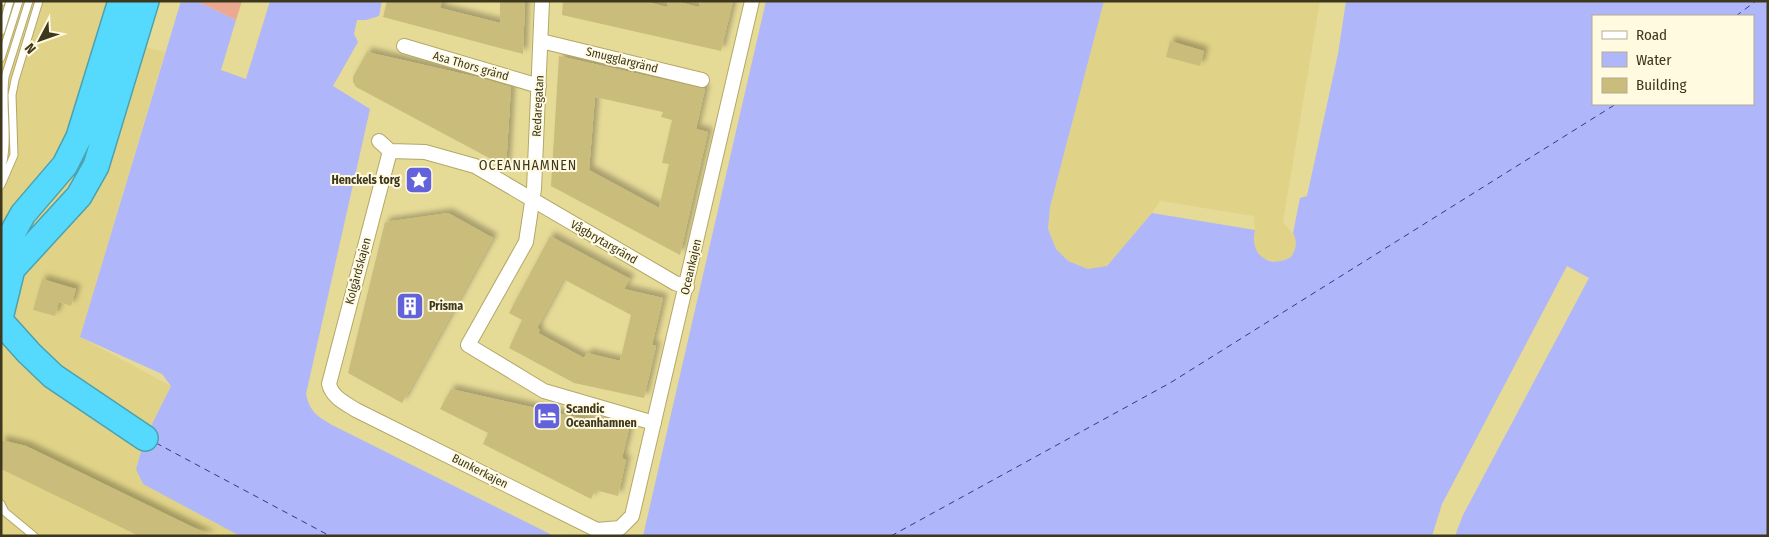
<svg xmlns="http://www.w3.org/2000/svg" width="1769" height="537" font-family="'Fira Sans Condensed',sans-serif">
<defs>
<filter id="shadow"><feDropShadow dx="4.5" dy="-4.5" stdDeviation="2.5" flood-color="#0004"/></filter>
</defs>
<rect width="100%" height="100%" fill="#e6da97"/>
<!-- built -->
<path fill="#e0d287" d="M1,1H158L144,47L165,52L80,337L171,386L145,438L136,468L143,484L240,536H1Z
M1104,1H1320L1283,222L1296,238V246L1291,257L1278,262L1261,258L1256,252L1253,238L1255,230L1254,216L1160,201L1152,213L1107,266L1088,269L1068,261L1056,249L1048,229L1050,207Z"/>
<!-- green -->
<path fill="#eca992" d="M196,1H242L236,20Z"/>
<!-- water -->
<path fill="#afb6f9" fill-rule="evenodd" d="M181,1H196L236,20L221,70L246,79L270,1H382L379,16L366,20H357L354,34L358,42L333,86L370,109L306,394C310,412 317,416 332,425L554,536H240L143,484L136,469L145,438L171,386L162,374L80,337Z
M766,1H1104L1050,207L1048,229L1056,249L1068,261L1088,269L1107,266L1152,213L1255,230C1249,254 1269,270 1291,257C1296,249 1298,242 1293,233L1300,198L1307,196L1338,54L1346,1H1768V536H643ZM1593,16H1753V104H1593Z"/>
<!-- pier -->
<path fill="#e6da97" d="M1567,266L1589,278L1463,515L1455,536H1432L1442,504Z"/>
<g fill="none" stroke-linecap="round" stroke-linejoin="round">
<!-- ferry -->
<path stroke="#383492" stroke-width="1" stroke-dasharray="6 5" stroke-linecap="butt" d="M1736,16L1756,1
M156,443L330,536
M891,536L1170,383L1616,104"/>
</g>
<!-- building -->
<path fill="#cabd7c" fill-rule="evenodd" filter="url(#shadow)" d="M387,1H442L440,8L500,23V1H525L523,54L383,17Z
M563,1H643L667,7L668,1H674L699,7L700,1H733L721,51L562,15Z
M1170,41L1204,51L1200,66L1166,57Z
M367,52L477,77L511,87L506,167L356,87L353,82V77Z
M559,56L705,89L696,129L708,132L680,255L551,186ZM595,97L663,112L661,117L672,120L662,163L669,164L659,208L589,170Z
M448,213L493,238L402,403L348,373L385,222Z
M550,236L630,279L624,289L663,298L652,345L656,346L644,398L574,383L509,348L522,320L509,313ZM563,279L631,315L620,361L587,353L584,358L538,333L540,330L537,328Z
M42,279L76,289L71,306L59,302L55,316L33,310Z
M451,389L629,429L622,458L626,460L618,496L595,490L591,499L483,444L488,433L440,409Z
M1,440L26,446L211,536H139L1,469Z"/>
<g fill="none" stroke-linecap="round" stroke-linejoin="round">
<!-- lane casing -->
<g stroke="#b4a867" stroke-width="9">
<path id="lane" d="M1,2V1
M1,31L10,1
M1,58L19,1
M1,170C10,140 1,108 5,77L29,1
M1,185L14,155L12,95L15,80L39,1
M1,504L5,512L34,536"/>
</g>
<!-- street casing -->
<g stroke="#b4a867" stroke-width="16">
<path id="street" d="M542,1L534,189L526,242L468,345L544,391L654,423
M541,41L702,80
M404,46L539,86
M379,141L390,151L329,384C332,397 345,403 356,410L597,530L620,528L632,516L752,1
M390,151L425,152L475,166L675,283L687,287"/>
</g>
<!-- highway casing -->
<g stroke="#4da1af" stroke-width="28">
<path id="highway" d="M1,268L8,241L23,214L65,165L79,137L121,1
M1,314L12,269L79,196L96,166L146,1
M1,322L29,353L53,376L145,438"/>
</g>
<!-- lane -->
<use href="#lane" stroke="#fff" stroke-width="7"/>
<!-- street -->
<use href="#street" stroke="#fff" stroke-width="14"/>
<!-- highway -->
<use href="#highway" stroke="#55d9fd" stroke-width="25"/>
</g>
<!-- icons -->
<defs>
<g id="sight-square" transform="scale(1.4375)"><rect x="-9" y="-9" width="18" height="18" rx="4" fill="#6362db" stroke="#fffae0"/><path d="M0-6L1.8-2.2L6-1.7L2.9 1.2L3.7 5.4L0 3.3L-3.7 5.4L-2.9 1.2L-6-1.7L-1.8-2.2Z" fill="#fff"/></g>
<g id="building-square" transform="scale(1.4375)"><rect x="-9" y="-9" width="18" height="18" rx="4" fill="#6362db" stroke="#fffae0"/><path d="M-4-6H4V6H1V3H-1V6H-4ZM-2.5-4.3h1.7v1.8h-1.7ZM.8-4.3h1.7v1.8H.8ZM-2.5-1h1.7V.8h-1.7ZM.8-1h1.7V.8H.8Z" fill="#fff"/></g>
<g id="hotel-square" transform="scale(1.4375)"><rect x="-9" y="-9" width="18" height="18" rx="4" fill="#6362db" stroke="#fffae0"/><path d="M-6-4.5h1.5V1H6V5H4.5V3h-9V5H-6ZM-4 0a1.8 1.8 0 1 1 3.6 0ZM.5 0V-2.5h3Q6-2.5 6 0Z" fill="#fff"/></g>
</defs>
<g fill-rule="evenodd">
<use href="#sight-square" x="419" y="180"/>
<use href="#building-square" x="410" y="306"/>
<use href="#hotel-square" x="547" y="416"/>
</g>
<g text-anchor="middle" stroke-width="4" stroke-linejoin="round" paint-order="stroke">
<!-- street labels -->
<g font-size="12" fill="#3d381d" stroke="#fffae0">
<text transform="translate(622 60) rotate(14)" y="4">Smugglargränd</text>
<text transform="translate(471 66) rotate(16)" y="4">Asa Thors gränd</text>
<text transform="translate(538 106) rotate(-87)" y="4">Redaregatan</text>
<text transform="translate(604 242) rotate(30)" y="4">Vågbrytargränd</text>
<text transform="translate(691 267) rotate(-77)" y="4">Oceankajen</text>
<text transform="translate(358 271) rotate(-75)" y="4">Kolgårdskajen</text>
<text transform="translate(480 471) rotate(27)" y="4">Bunkerkajen</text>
</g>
<!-- poi labels -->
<g font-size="12" font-weight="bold" fill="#3d381d" stroke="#fffae0" text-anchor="start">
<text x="400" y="184" text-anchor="end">Henckels torg</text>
<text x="429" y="310">Prisma</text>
<text x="566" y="413">Scandic<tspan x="566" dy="14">Oceanhamnen</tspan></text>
</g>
<!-- neighbourhood labels -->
<g font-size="14" letter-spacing="1" fill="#3d381d" stroke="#fffae0">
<text x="528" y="170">OCEANHAMNEN</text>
</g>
</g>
<!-- border -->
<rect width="1769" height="537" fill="none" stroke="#3d381d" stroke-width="5"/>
<!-- legend -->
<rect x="1592" y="15" width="162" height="90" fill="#fffae0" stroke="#b1ac92"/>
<rect x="1602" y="31" width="25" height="8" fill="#ffffff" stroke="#b1ac92"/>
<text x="1636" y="40" font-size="15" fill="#3d381d">Road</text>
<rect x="1602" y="52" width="25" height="15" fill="#afb6f9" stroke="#b1ac92"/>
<text x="1636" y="65" font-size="15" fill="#3d381d">Water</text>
<rect x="1602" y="78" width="25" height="15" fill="#cabd7c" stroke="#b1ac92"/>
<text x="1636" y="90" font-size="15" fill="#3d381d">Building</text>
<!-- north arrow -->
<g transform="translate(40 40) rotate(229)" stroke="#fffae0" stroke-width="4" paint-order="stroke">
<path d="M0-4L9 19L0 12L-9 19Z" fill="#3d381d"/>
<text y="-8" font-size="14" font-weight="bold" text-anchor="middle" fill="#3d381d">N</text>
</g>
</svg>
